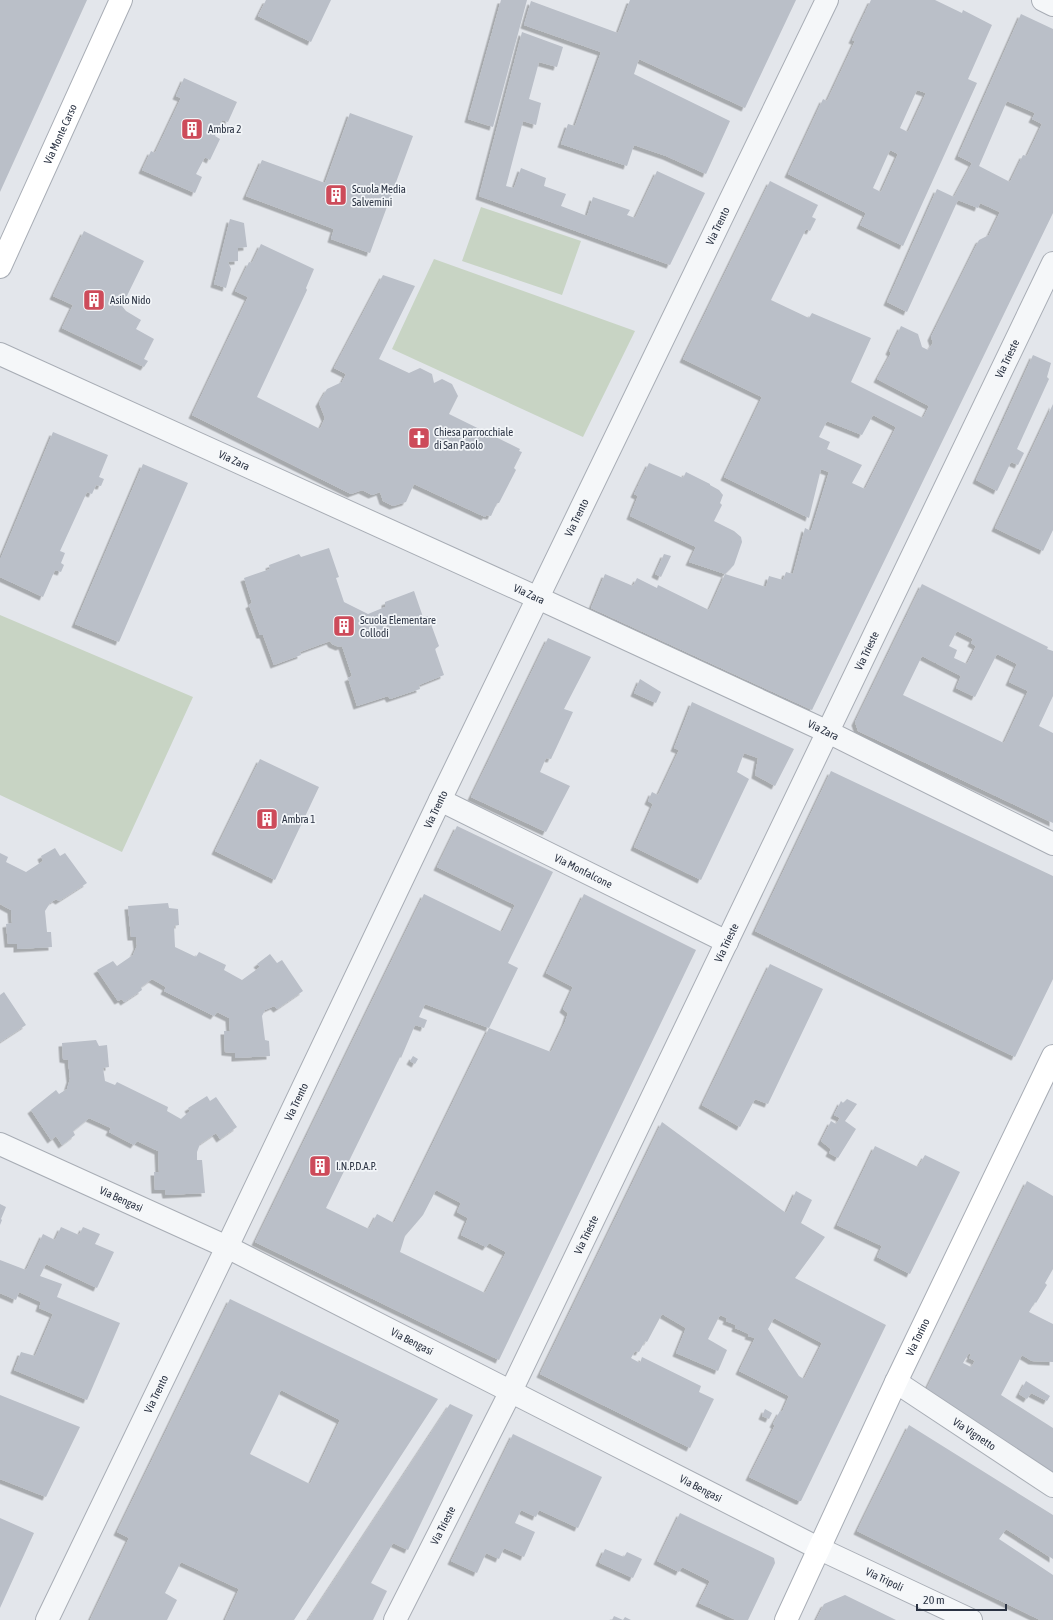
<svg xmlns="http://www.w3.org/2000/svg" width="1053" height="1620" font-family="'Asap Condensed',sans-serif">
<defs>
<filter id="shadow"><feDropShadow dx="-3.5" dy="3.5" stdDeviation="0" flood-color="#0004"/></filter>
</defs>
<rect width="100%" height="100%" fill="#e3e6eb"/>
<!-- green -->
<path fill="#c8d4c4" d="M481,207L581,241L562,295L462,261Z
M434,259L635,331L583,437L392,349Z
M0,615L193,697L122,852L0,795Z"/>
<!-- building -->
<path fill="#babfc8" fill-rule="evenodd" filter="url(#shadow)" d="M0,0H87L0,192Z
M266,0H331L311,42L258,16Z
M501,0H527L493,127L468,119Z
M630,0H796L745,108L639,59L634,74L730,121L706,174L666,156L634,145L627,166L561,144L568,124L575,126L601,52L524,25L531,1L618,33Z
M871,0H935L962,13L963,10L992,25L968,79L977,83L903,246L860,225L866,213L788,174L823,99L827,101L855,41L852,40ZM917,90L926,93L908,132L900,128ZM890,150L898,154L881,192L873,188Z
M1021,14L1053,29V213L812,710L591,608L605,574L633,586L637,578L657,588L658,585L709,610L725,574L766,587L769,576L783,580L786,572L793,574L805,528L811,531L829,472L821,469L809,518L724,477L762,397L683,359L770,181L818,205L812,217L816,219L810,231L806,229L771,300L809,318L812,313L871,338L851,382L923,418L929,406L877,379L891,353L889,351L901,326L918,334L922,347L928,350L933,343L931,337L979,240L989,235L1000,212L980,203L978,208L958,200L907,312L887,302L937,189L954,197L972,163L958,156ZM1007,101L1035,113L1032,119L1042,124L1027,156L1023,155L1010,182L979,166ZM873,415L896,427L865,489L852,483L862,465L827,449L830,442L819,437L827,421L862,435Z
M522,32L563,47L557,67L539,62L529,99L541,103L536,125L523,121L506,186L514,188L521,168L546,178L544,186L566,194L561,206L587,216L593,197L630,210L627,215L635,218L657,171L705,193L670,265L479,196Z
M184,78L237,102L228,122L222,120L215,136L220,139L210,160L205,157L196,174L202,177L195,193L142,170L151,151L155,153L181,98L176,96Z
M350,113L413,136L370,253L331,239L334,229L246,196L262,160L325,183Z
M230,219L244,223L247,247L238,248V261L228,262L231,269L226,288L214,284Z
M84,231L144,261L122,306L126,311L141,320L136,329L154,339L144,359L148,361L144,367L62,328L73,305L53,296Z
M261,244L314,269L306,288L307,290L257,397L320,429L325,418L319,403L327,389L342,382L346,374L334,368L383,275L415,286L379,359L409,373L420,368L432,374L434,383L442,379L452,384L458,396L449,414L520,449L519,451L522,452L514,468L516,470L499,503H497L491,516L486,515L485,517L414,484L406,502L393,506L383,501L380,492L372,495L362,490L351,494L192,415L248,297L235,291L249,262L252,263Z
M1033,355L1051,363L1047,377L1049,379L1017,449L1024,453L1018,465L1011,462L997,491L976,480Z
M1053,404V530L1043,551L995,528Z
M53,432L108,455L99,477L104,479L101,486L96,485L92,494L87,492L60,551L65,553L61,563L64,565L61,572L55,570L43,597L0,577V560Z
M649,463L683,478L686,472L710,484V485L719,490L723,495L720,503L722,505L714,521L734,531L741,537L742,542L734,565L725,574L689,562L696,547L630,516L638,496L634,494Z
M143,464L188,483L119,642L75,624Z
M329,548L339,577L336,578L344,602L368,614L385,607V602L414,591L423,617L428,616L439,646L435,649L444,675L419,685L420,689L390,699L388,696L357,706L348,678L352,676L342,646L339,647L332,644L330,641L300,652L301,655L274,665L263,635H260L249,605L252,603L244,578L270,569L269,565L299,554L301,557Z
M664,554L671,556L661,577L655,574Z
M922,584L1048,647L1047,649L1053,651V696L1039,726L1053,733V823L858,731L855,722ZM957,631L973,639L971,643L976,646L967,664L954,658L957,650L949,646ZM997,654L1017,664L1009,682L1028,691L1004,743L903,695L922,656L961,676L956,688L975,697Z
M548,638L591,657L564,709L573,712L551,759L546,758L540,772L570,786L546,832L471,797Z
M640,679L661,692L656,703L634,693Z
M692,702L794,749L775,786L755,775L758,758L744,753L737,772L749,779L701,880L634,847L653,804L648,801L652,792L658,795L679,750L674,748Z
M260,759L319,787L275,880L215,851Z
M831,771L1053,876V979L1015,1057L755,931Z
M457,826L553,872L508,963L518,968L489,1028L425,1004L419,1017L427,1020L424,1028L415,1025L401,1058L400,1057L326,1208L369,1229L377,1214L394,1223L489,1028L551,1052L565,1022L568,1013L563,1009L573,987L546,973L584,894L696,950L499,1360L255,1242L424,894L502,932L515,905L437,867ZM436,1190L461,1203L457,1212L468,1218L461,1235L486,1247L489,1243L506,1252L485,1293L400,1252L405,1236L423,1215Z
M55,848L60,856L65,853L87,883L59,901L56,899L50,903L45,911L47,932H51L52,947L17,949V944H8L6,924L12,923L11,910L0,904V853L8,857L6,862L26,872L43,861L41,856Z
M168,903L169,908L178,909L179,925L174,926L175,947L196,957L199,952L226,965L224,970L242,980L260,967L257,964L270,954L277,963L282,960L303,991L277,1009L274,1006L265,1010L262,1016L265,1040L269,1041L270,1056L235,1058V1053L225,1052L224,1031H230L229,1018L217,1012L214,1016L164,991L166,987L152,979L141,987L142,990L124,1002L122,999L118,1001L97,970L113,961L117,966L133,955L137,946L136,937H131L128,906Z
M770,964L823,989L768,1104L755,1099L740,1127L702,1105Z
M4,992L26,1025L0,1042V995Z
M96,1040L99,1046L107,1045L109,1067L103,1068L105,1081L115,1085L117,1082L168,1107L167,1111L181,1119L190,1111L188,1108L207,1096L210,1101L216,1097L237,1127L220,1139L216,1133L200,1144L197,1152V1160H202L205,1193L166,1195L165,1190H155L154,1172H159L158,1151L137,1141L134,1145L109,1132L111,1128L89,1118L73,1131L75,1135L62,1145L56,1136L51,1140L31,1110L56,1090L59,1094L67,1089L70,1079L68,1060L63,1059L62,1043Z
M413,1056L418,1059L415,1064L410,1061Z
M847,1099L857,1104L845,1121L856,1129L838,1158L829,1153L831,1149L821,1141L831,1121L836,1124L840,1118L834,1115L841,1101L843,1103Z
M662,1122L786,1213L796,1191L812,1200L801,1223L825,1237L795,1278L886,1325L801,1501H799L749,1477L775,1425L773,1424L780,1411L782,1412L789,1396L739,1371L755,1338L748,1336L749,1334L735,1328L736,1325L726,1321L727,1318L720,1315L708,1339L727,1350L718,1371L676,1353L686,1328L662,1314L647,1342L645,1341L639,1352L635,1351L631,1358L640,1363L642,1357L701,1386L699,1392L714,1399L690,1448L540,1374ZM774,1318L822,1343L804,1379L799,1376L768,1329Z
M875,1146L918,1167L925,1155L960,1172L910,1274L877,1257L882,1246L837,1225Z
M1027,1181L1053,1196V1269L1045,1283L1047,1285L1036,1303L1035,1302L1029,1312L1053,1324V1362L1032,1361L1022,1355L1001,1395L1053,1428V1473L925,1392ZM969,1353L971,1355L969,1358L975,1361L971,1367L963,1363Z
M0,1204L6,1207L1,1219L2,1220L0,1225Z
M61,1227L79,1235L83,1227L100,1234L95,1244L114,1252L97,1288L46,1264L40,1276L62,1284L57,1297L120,1323L87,1400L14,1370L21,1352L35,1356L53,1314L39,1308L41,1302L19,1292L16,1300L0,1293V1260L26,1270L43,1234L55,1240Z
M230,1299L438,1399L294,1620H225L239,1589L181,1562L165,1593L177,1600L167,1620H90L129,1538L117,1532ZM281,1390L340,1420L310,1484L250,1454Z
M1026,1381L1050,1396L1047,1401L1031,1393L1027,1399L1019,1394Z
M0,1395L80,1427L46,1497L0,1479Z
M450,1404L473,1415L408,1550L393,1543L371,1583L387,1591L373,1620H308Z
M765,1409L772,1413L769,1419L762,1416Z
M909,1425L1053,1515V1559L1006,1529L999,1539L1053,1575V1620H1040L857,1531Z
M513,1434L602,1477L578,1528L539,1510L536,1517L521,1510L515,1523L535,1532L524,1557L504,1548L499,1559L486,1553L477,1573L451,1561Z
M680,1513L774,1558L775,1563L748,1620H736L699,1603L710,1581L682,1567L679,1572L657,1561Z
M0,1518L34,1533L0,1608Z
M605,1549L624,1557L627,1552L642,1559L633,1578L600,1563L599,1562Z
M845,1595L896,1620H816L824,1604Z
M614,1616L623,1620L625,1617L631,1620H612Z"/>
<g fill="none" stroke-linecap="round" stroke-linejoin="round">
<!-- street casing -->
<g stroke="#a8adb5" stroke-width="24">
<g id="street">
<path d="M1043,0L1053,5"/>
<path id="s1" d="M0,354L538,598L828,732L1053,844"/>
<path id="s2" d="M440,800L727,942"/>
<path id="s3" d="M0,1144L227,1247L820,1549L971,1620"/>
<path id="s4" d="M896,1382L1053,1486"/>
<path id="s5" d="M47,1620L227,1247L440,800L827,0"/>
<path id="s6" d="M395,1620L511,1391L1053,263"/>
</g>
</g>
<!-- secondary casing -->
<g stroke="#a8adb5" stroke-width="24">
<g id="secondary">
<path id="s7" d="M0,267L121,0"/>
<path id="s8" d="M786,1620L896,1382L1053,1056"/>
</g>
</g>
<!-- street -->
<use href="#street" stroke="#f5f7f9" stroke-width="22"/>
<!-- secondary -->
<use href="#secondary" stroke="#fff" stroke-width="22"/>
</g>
<!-- icons -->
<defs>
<g id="building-square" transform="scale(1.15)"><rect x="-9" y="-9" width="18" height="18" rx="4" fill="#cd4b5a" stroke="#f2f5f8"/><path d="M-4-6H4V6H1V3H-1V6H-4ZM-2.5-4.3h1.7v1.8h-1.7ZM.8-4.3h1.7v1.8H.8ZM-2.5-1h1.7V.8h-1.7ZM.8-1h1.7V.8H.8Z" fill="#fff"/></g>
<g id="church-square" transform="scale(1.15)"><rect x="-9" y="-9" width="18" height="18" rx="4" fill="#cd4b5a" stroke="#f2f5f8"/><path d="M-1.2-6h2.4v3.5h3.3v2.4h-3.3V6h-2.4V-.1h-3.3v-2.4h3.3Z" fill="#fff"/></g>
</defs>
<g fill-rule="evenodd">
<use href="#building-square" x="192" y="129"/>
<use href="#building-square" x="336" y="195"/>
<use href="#building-square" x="94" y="300"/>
<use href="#church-square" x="419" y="438"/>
<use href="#building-square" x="344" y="626"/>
<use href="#building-square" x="267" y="819"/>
<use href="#building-square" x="320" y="1166"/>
</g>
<g text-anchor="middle" stroke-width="3.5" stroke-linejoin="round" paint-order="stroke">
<!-- poi labels -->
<g font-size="11" fill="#2b3343" stroke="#f2f5f8" text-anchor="start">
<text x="208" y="133">Ambra 2</text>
<text x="352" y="193">Scuola Media<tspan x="352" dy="13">Salvemini</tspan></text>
<text x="110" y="304">Asilo Nido</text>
<text x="434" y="436">Chiesa parrocchiale<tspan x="434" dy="13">di San Paolo</tspan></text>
<text x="360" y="624">Scuola Elementare<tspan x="360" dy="13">Collodi</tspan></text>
<text x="282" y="823">Ambra 1</text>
<text x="336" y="1170">I.N.P.D.A.P.</text>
</g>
<!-- street labels -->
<g font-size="11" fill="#2b3343" stroke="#f2f5f8">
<text dy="4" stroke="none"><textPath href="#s7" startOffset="146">Via Monte Carso</textPath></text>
<text dy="4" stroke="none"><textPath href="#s5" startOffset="1547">Via Trento</textPath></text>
<text dy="4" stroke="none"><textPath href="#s6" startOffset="1402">Via Trieste</textPath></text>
<text dy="4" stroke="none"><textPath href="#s1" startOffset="257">Via Zara</textPath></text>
<text dy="4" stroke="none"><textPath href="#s5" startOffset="1223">Via Trento</textPath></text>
<text dy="4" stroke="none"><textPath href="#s1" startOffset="581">Via Zara</textPath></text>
<text dy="4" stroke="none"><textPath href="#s6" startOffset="1078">Via Trieste</textPath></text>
<text dy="4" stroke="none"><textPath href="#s1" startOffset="905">Via Zara</textPath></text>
<text dy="4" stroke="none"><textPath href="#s5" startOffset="899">Via Trento</textPath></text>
<text dy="4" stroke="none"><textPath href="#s2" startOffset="160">Via Monfalcone</textPath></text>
<text dy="4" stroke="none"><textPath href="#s6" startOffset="754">Via Trieste</textPath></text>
<text dy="4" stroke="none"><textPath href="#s5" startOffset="575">Via Trento</textPath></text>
<text dy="4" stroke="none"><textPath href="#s3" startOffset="133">Via Bengasi</textPath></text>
<text dy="4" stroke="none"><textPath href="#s6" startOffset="430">Via Trieste</textPath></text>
<text dy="4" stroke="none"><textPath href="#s8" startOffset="312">Via Torino</textPath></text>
<text dy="4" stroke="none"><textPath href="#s3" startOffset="457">Via Bengasi</textPath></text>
<text dy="4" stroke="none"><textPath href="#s5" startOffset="251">Via Trento</textPath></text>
<text dy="4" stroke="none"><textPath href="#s4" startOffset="94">Via Vignetto</textPath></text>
<text dy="4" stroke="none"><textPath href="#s3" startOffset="781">Via Bengasi</textPath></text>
<text dy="4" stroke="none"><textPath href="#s6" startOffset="106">Via Trieste</textPath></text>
<text dy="4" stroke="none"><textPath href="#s3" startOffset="986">Via Tripoli</textPath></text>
</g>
</g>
<!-- scale -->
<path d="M917 1604v6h89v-6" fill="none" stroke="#2b3343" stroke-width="2"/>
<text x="923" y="1604" font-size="12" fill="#2b3343" stroke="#f2f5f8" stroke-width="3" paint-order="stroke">20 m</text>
</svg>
